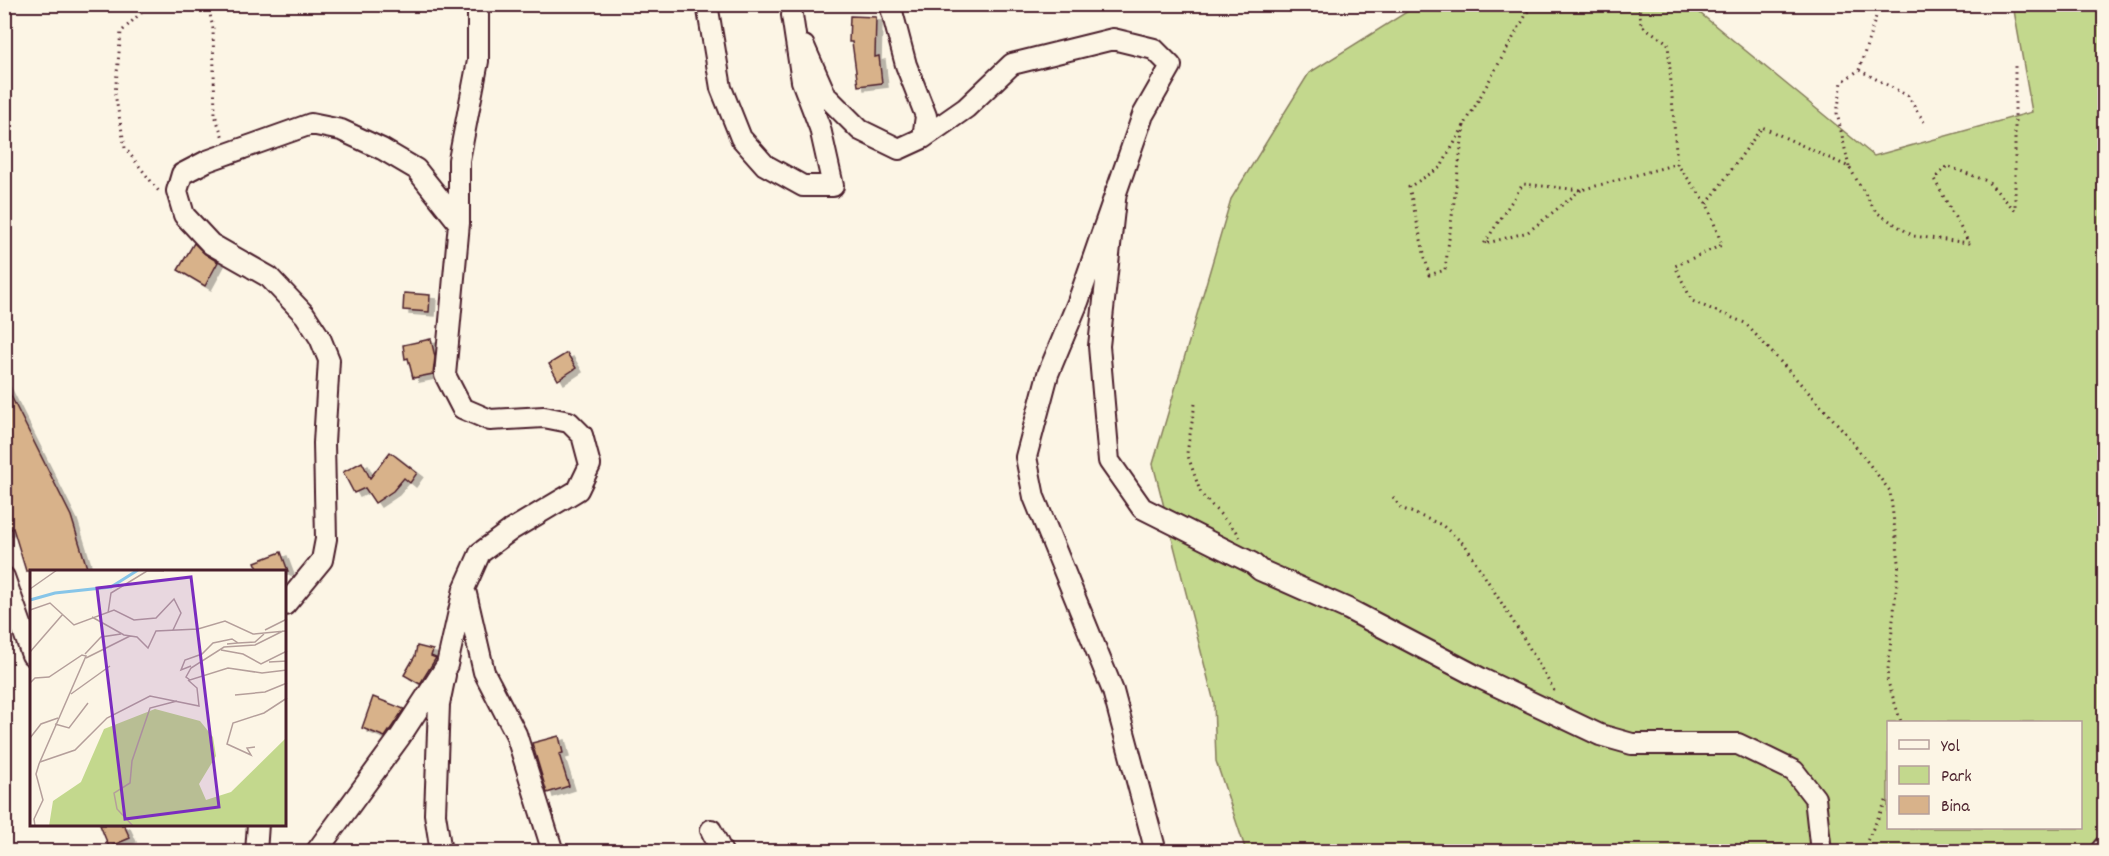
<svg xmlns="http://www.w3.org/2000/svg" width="2109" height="856" font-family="Dekko,sans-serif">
<defs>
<filter id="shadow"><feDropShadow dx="6" dy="4" stdDeviation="0" flood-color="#0004"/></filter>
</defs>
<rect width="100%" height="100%" fill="#fcf5e5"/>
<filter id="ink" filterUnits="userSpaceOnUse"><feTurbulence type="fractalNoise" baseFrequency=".0167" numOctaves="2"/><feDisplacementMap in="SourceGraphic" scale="12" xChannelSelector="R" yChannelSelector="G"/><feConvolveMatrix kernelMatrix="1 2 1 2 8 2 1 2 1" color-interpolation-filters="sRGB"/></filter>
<g filter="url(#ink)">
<!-- green -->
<path fill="#c3d88d" stroke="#867c5c" stroke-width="1.5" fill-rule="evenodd" d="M1418,5H1690L1874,156L2032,112L2013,5H2104V851H1246L1216,761L1214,702L1153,464L1231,199L1309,73ZM1888,722H2080V828H1888Z"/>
<!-- building -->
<path fill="#d8b28a" stroke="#4a1f2b" stroke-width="1.5" filter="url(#shadow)" d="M850,16L876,17L875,57L879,56L882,83L858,86L852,42H849Z
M194,243L205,254L218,262L205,286L178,270Z
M404,293L430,295L429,312L403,310Z
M431,339L435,357L433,374L413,378L408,358L405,359L403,345Z
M567,353L576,368L558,380L549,364Z
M4,382L71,516L88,571H26L13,528L4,532Z
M390,452L417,473L410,483L404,478L393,491L375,503L365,488L354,493L343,472L362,462L370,478Z
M281,552L288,571H259L255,562Z
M417,646L433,650L431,656L436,658L420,684L404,675L415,656Z
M373,697L404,709L385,737L362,728Z
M559,736L563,753L559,754L569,786L547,793L532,743Z
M100,825H124L130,838L109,847Z"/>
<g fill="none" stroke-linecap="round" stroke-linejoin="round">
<!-- minor casing -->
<g stroke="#4a1f2b" stroke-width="24">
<path id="minor" d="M707,4L721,88L741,138L765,165L803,186H833L820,128L802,81L792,15
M804,46L826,96L860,130L899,149L923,138L926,116L906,65L890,4
M923,138L966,108L1012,64L1113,39L1154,49L1171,66L1143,115L1078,302L1048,374L1026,457L1034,497L1113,691L1156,852
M1116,191L1099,346L1109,461L1142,508L1252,563L1260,570L1348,609L1480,678L1600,735L1632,744H1738L1794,771L1815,798L1821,852
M4,577L32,655
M466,594L484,672L516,734L553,852
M285,605L322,560L326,539L324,443L329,360L320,338L305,315L269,277L211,244L184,215L177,191L182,174L207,161L311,124L341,130L382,149L416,169L459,223
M711,830L722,852
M256,852L258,824
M316,852L400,737L447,665L464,589L480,553L511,530L578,490L590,465L582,435L569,422L544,417L490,420L462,408L445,375L459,223V160L478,61V4
M441,852L435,814L439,704L445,675
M2100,852L2104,847"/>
</g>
<!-- path -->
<path stroke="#4a1f2b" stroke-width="3" stroke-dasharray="1.5 4.5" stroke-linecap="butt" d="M150,4L121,32L115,94L125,148L161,194
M208,4L213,29L215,115L223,138
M1639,4L1641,25L1668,43L1677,164L1707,204L1722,245L1675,266L1692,301L1745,323L1842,429L1890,491L1899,562L1887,679L1901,722
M1859,70L1880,4
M1464,125L1445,270L1429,275L1409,187L1441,167L1532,4
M1849,167L1837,113L1842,82L1859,70L1908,96L1924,122
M1581,190L1528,232L1484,244L1523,184L1581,190L1677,164
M1707,204L1762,127L1849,167L1876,212L1913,236L1969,243L1934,179L1947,166L1987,181L2015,210V66
M1195,404L1187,453L1201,494L1237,532L1240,537
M1393,497L1401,508L1442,525L1465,545L1526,642L1556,694
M1868,852L1867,841L1888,797"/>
<!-- minor -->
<use href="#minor" stroke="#fcf5e5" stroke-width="20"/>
</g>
</g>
<!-- overview -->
<g transform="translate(30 570)">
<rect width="256" height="256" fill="#fcf5e5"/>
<path d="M125,139L170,151L183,167L186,186L169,214L176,230L201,222L256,168V256H19L23,231L51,212L74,159Z" fill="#c3d88d"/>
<path fill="none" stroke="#87c5e8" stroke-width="3" d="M0,30L25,23L81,17L108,0"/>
<path fill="none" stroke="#b59f9b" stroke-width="1.5" d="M0,19L27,0M0,40L20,33L44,55L84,40L104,50L126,48L144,29L151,43L143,60M78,43L81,23L117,1H134M62,47L94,65L107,67L118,78L126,61L168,59L195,51L223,64L255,61M235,60L257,49M253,61L225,75L194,77L161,98L156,107L160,110L198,98L232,103L257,100M208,73L225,72L234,64M191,80L213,84L231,94L257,81M0,82L33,44M55,84L71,67L91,64M56,88L100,66M239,92L257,91M161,96L151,100L155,90L172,84L183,73L202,69L208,73L197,74M0,113L5,108L19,107L52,85L56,86L9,194L6,204L13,230L4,249L5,256M41,124L80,96M205,125L235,122L257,113M25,154L39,158L58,133M0,168L11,154L28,148M225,177L217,178L221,185L197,174L203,153L234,143L257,128M10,192L45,180L77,148L120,126L169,136L167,118L158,110M103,256L87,239L84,223L100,213L102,191L120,138L147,131"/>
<path fill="#7b2cbf" fill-opacity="0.15" stroke="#7b2cbf" stroke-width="3" d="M161,7L189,237L95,249L67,18Z"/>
<rect width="256" height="256" fill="none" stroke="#4a1f2b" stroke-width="3"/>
</g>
<!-- margin -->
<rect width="2109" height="856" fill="none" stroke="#fcf5e5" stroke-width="24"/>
<rect x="12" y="12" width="2085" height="832" fill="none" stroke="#4a1f2b" stroke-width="2" filter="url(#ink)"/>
<!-- legend -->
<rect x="1887" y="721" width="195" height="108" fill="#fcf5e5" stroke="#b59f9b" stroke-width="1.5"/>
<rect x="1899" y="740" width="30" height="9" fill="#fcf5e5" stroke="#b59f9b" stroke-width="1.5"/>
<text x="1941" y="751" font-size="18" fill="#4a1f2b">Yol</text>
<rect x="1899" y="766" width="30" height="18" fill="#c3d88d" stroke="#b59f9b" stroke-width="1.5"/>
<text x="1941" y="781" font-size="18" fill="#4a1f2b">Park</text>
<rect x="1899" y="796" width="30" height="18" fill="#d8b28a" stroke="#b59f9b" stroke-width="1.5"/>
<text x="1941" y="811" font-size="18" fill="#4a1f2b">Bina</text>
</svg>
